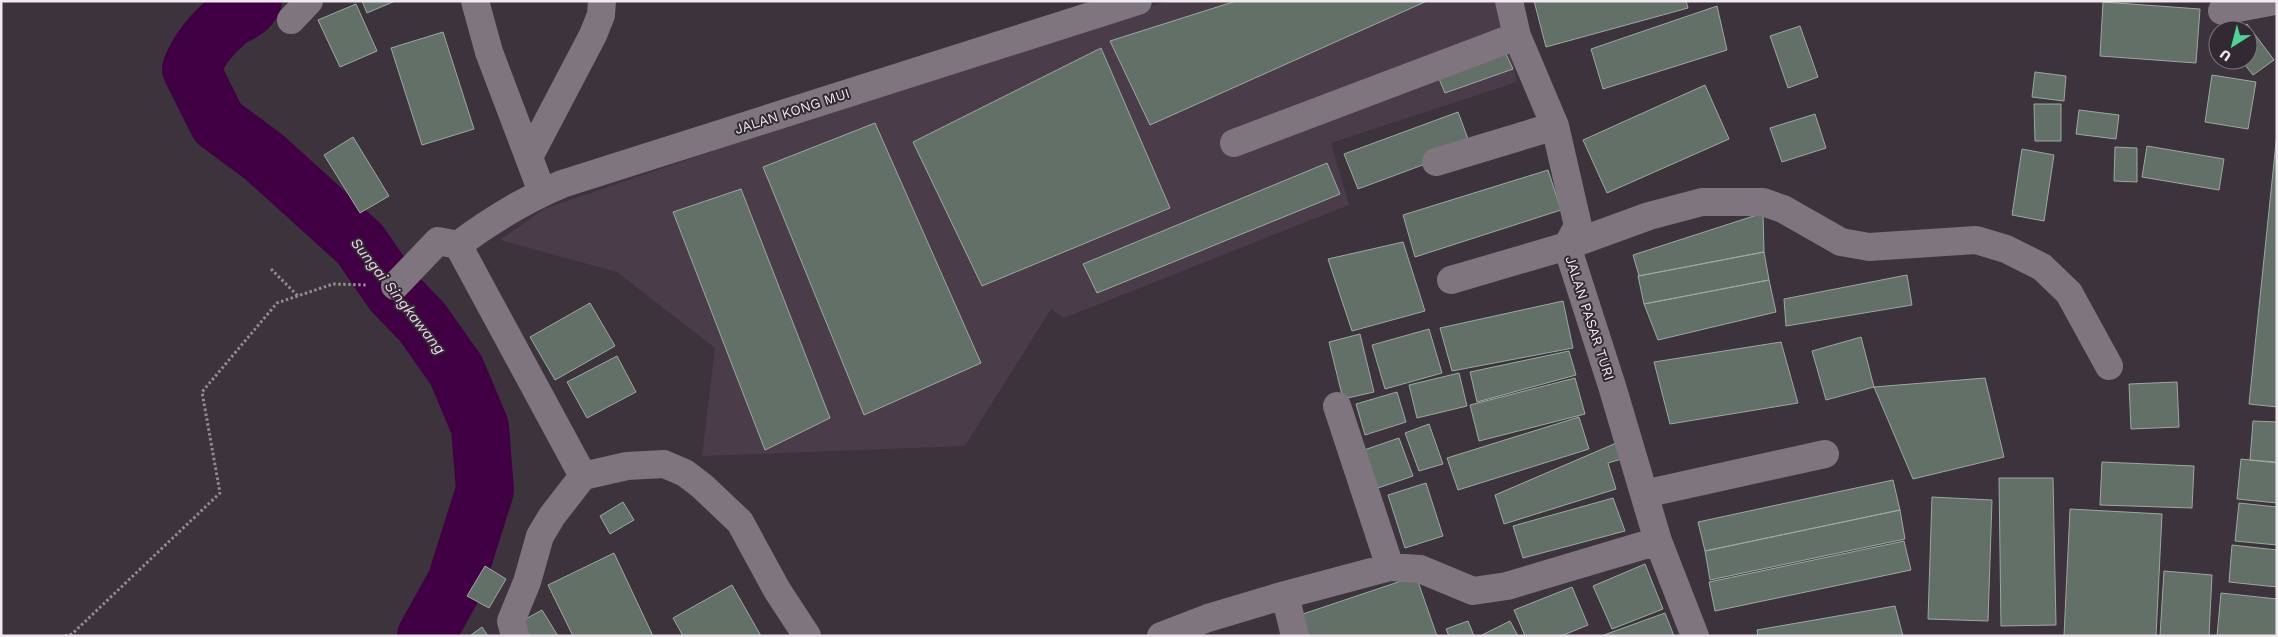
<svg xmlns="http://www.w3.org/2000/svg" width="2278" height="637" font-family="'Work Sans',sans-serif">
<rect width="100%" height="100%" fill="#3c333c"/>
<!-- built -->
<path fill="#4a3d49" d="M1168,1H1500L1517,82L1331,143L1349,205L1064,318L1051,309L965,446L702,456L715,348L617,272L500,240L544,209L797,122Z"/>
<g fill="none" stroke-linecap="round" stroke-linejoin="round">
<!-- river -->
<path stroke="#410044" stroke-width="58" d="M253,1C247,13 235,14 226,22C211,35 198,51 191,69L218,123L264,157L360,244L393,292L422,322L456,370L480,427L485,490L456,582L426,636"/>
</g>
<!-- building -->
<path fill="#637068" stroke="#9ba9a1" d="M362,1H395L367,13Z
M1236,1H1427L1150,125L1110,41Z
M1534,1H1686L1688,8L1546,47Z
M2103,2L2200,9L2196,63L2100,56Z
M356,4L377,51L340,67L318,20Z
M1717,6L1727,50L1603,89L1591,49Z
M2247,24L2274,60L2253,75L2241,60H2248V30H2239Z
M1800,26L1818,77L1788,88L1770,36Z
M443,32L474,129L422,145L391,48Z
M1101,48L1170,208L982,286L913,142Z
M1505,52L1513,69L1445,93L1437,74Z
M2035,72L2066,76L2064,101L2032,97Z
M2212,75L2256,82L2248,129L2205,122Z
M1705,85L1729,139L1607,193L1583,140Z
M2034,104H2061V141H2035Z
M2079,110L2119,115L2116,139L2076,134Z
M1458,112L1471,147L1358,189L1344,154Z
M1815,114L1826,148L1782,162L1770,128Z
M875,123L981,363L864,415L763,167Z
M2277,133V407L2249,404Z
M353,137L389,196L360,213L324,155Z
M2147,146L2224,159L2219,190L2142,177Z
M2115,147L2137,148V182L2114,181Z
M2022,149L2054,155L2044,221L2012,215Z
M1327,163L1340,194L1097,293L1083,264Z
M1548,170L1561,210L1415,257L1403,215Z
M741,189L830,418L765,450L673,212Z
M1763,213L1764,252L1639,276L1633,255Z
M1403,242L1425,311L1352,331L1328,259Z
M1764,252L1769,280L1644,304L1638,276Z
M1907,275L1912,305L1786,326L1784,299Z
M1769,280L1776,312L1658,340L1644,304Z
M1563,301L1573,348L1452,371L1440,328Z
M590,303L615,346L555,380L530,337Z
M1429,329L1442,373L1385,389L1372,345Z
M1360,334L1374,392L1343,399L1329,342Z
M1861,337L1874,387L1826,400L1812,351Z
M1781,342L1798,403L1670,424L1654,362Z
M1569,351L1576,375L1477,402L1470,372Z
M617,356L636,392L587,418L567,382Z
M1459,373L1467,406L1417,418L1409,385Z
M1575,378L1585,414L1479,441L1470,405Z
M1985,378L2004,457L1913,479L1874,387Z
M2177,382L2179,427L2131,429L2129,384Z
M1397,392L1406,422L1365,435L1356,404Z
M1579,417L1589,449L1458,490L1447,458Z
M2253,421L2277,422V462L2250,460Z
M1429,424L1443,464L1419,471L1405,433Z
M1399,438L1413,476L1378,488L1364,450Z
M1621,441L1625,458L1608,463L1616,489L1504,524L1495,495Z
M2241,459L2277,463V503L2237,499Z
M2102,462L2194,466L2192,508L2100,505Z
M1999,478H2053L2056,625L2001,626Z
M1893,480L1900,510L1705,551L1698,522Z
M1426,483L1443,536L1405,548L1388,495Z
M1932,497L1992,500L1988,621L1928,619Z
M1613,498L1625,531L1523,558L1513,526Z
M623,502L634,520L610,534L600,516Z
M2239,503L2277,507V545L2235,541Z
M2070,509L2162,514L2156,636H2064Z
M1900,510L1905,539L1710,580L1705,551Z
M1904,541L1911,570L1715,611L1709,582Z
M2232,545L2277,550V587L2229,582Z
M614,553L653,636H573L548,585Z
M1645,564L1663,609L1612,629L1593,586Z
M485,566L506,579L489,608L467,596Z
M2164,571L2212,575L2209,636H2160Z
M1416,576L1437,636H1300L1294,617Z
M732,585L761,636H683L673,618Z
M1572,587L1588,625L1561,636H1525L1514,610Z
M2221,593L2277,599V636H2217Z
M1895,606L1903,636H1758L1757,630Z
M542,610L558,636H519L513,626Z
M1665,613L1674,636H1601Z
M1468,621L1474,636H1449L1446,629Z
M1510,621L1518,636H1483L1482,635Z
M482,627L488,636H472L471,635Z"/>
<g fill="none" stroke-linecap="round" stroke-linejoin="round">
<!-- path -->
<path stroke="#938b93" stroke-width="3" stroke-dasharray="2.5 2.5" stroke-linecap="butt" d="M271,269L298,296
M65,636L72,634L220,493L202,392L277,303L333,284L366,285"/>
<!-- minor -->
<path stroke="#7f757f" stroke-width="28" d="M475,1L489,52L542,192
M1509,1L1517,36L1555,126L1578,226L1567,246L1612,386L1658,541L1695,636
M2222,11L2275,1
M291,20L309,1
M1234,143L1517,36
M529,157L593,35L601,15L602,1
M1436,162L1555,126
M458,245L583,476
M1451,280L1567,246L1649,216L1702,202H1763L1783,209L1841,242L1869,247L1976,240L2006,249L2042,267L2069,293L2109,366
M395,286L438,241L458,245C491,220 524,200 562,184L1138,1
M1337,406L1390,567
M583,476L627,466L664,464L685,473L702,486L740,522L777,590L807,636
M1644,494L1825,454
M515,636L511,621L527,582L540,536L552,516L583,476
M1161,636L1208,618L1285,595
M1295,636L1285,595L1390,567L1420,569L1473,591L1507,586L1658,541"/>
</g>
<g text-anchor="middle" stroke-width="4" stroke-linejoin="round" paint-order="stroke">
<!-- street labels -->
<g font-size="14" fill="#f0eaf0" stroke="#322932">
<text transform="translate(792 111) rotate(-18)" y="5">JALAN KONG MUI</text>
<text transform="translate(1590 318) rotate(72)" y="5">JALAN PASAR TURI</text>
</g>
<!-- water labels -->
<g font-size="15" font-style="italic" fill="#f5d1f4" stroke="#322932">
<text transform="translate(398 296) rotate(52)" y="5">Sungai Singkawang</text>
</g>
</g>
<!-- border -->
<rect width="2278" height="637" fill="none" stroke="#f0eaf0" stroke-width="5"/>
<!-- north arrow -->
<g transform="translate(2233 45) rotate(216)"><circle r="24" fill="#322932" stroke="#7e767e"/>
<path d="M0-4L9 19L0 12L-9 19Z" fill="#51d398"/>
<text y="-8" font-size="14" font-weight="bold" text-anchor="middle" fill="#f0eaf0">U</text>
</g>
</svg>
